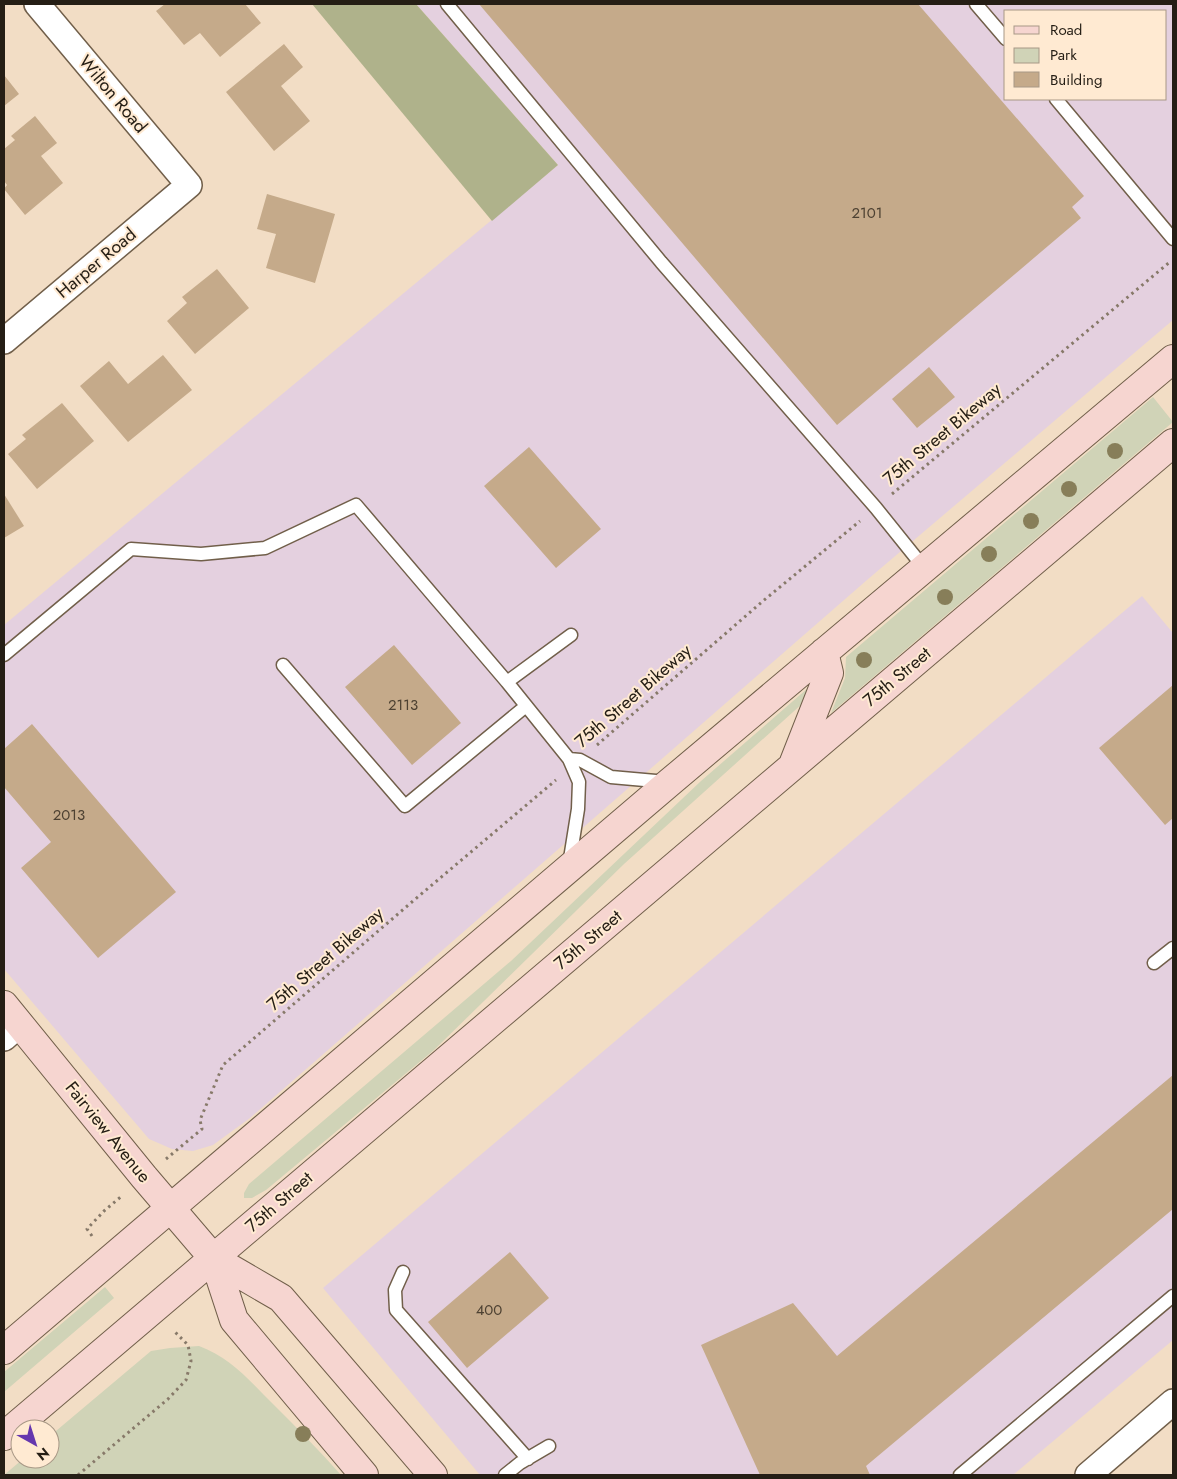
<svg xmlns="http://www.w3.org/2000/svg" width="1177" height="1479" font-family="Jost,sans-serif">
<rect width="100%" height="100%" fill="#f2ddc5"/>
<!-- commercial -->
<path fill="#e4d0df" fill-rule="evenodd" d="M416,4H1173V320L867,580L250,1118L213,1145L193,1151L172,1149L149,1139L4,969V625L558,165ZM1006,11H1166V99H1006Z
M1142,596L1173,633V1340L1013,1475H480L323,1288Z"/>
<!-- green -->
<path fill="#d0d3b7" d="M1153,397L1173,422L831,713L845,678L846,657Z
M808,688L810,690L803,703L624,864L434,1050L266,1190L252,1198H244V1193L249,1184L511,961L701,781Z
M105,1287L114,1298L4,1392V1372Z
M199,1346C230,1357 251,1382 274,1405C297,1428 320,1451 341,1475H4L23,1459H50V1436L151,1351L170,1348Z"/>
<!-- forest -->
<path fill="#afb28b" d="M312,4H416L558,165L492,221Z"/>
<!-- building -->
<path fill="#c5aa8a" d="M165,4H245L261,23L220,57L200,33L184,45L156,11Z
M479,4H918L1084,196L1072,207L1081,218L837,425Z
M284,44L303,67L281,86L310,121L274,151L226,92Z
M4,75L19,94L4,106Z
M35,116L57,143L41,156L63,183L25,215L4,189L7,185L4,181V149L15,140L11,136Z
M267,194L335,214L315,283L266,268L276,234L257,229Z
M217,269L249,308L195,354L167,321L187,303L182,297Z
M163,355L192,390L128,442L80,386L109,361L128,384Z
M929,367L955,397L917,428L892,399Z
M62,403L94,441L37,489L8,454L26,439L22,435Z
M529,447L601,529L556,568L484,486Z
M4,494L24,526L4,538Z
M394,645L461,723L412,765L345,687Z
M1173,685V818L1165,825L1099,748Z
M32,724L176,892L98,958L21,868L51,842L4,787V749Z
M1173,1075V1209L866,1466L870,1475H760L701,1345L793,1303L837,1356Z
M510,1252L549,1298L467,1368L428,1322Z"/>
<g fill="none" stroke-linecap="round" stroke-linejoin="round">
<!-- lane casing -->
<g stroke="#715f4a" stroke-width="15">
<path id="lane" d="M447,4L661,262L876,508L925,569
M976,4L1006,39
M1056,99L1173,239
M4,655L131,549L201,554L265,548L356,505L507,682L569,759L579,782L578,809L569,865
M283,665L405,806L526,706
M507,682L571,635
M569,759L580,760L611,777L667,782
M1154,963L1173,948
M403,1272L395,1290L396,1310L528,1459
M505,1475L520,1463L549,1446
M960,1475L1173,1296"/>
</g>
<!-- street casing -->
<g stroke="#715f4a" stroke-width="28">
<path id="street" d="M4,341L189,185L37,4
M4,1038L20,1024
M1088,1475L1173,1402"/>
</g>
<!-- secondary casing -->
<g stroke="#715f4a" stroke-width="30">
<path id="secondary" d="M794,762L829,673L824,652
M4,1005L144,1177L214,1259L281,1298L433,1475
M214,1259L234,1320L364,1475
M4,1350L670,782L1173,359
M4,1436L1173,443"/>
</g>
<!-- path -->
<path stroke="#877969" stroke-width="3" stroke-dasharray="2.5 4" stroke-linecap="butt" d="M892,494L1171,261
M597,745L763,601L860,521
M166,1159L202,1129L200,1120L223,1065L413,901L556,780
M92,1236L87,1229L104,1211L123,1195
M78,1475L168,1399L186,1380L191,1361L188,1345L173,1330"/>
<!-- lane -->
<use href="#lane" stroke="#fff" stroke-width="12"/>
<!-- street -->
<use href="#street" stroke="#fff" stroke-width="25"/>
<!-- secondary -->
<use href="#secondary" stroke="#f6d5d0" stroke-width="28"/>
</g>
<!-- trees -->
<g fill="#877e59">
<circle cx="1115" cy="451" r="8"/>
<circle cx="1069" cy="489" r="8"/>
<circle cx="1031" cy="521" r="8"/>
<circle cx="989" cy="554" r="8"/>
<circle cx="945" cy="597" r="8"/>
<circle cx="864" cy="660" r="8"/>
<circle cx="303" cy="1434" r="8"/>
</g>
<g text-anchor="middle" stroke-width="4" stroke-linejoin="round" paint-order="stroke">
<!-- number labels -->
<g font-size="15" fill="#4d4132">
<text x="867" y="218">2101</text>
<text x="403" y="710">2113</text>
<text x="69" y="820">2013</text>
<text x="489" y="1315">400</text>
</g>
<!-- street labels -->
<g font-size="18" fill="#251e15" stroke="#ffead2">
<text transform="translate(113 94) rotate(50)" y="6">Wilton Road</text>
<text transform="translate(96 263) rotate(-40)" y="6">Harper Road</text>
<text transform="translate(942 434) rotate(-40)" y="6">75th Street Bikeway</text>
<text transform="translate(897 677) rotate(-40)" y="6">75th Street</text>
<text transform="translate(633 696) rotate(-41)" y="6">75th Street Bikeway</text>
<text transform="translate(588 940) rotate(-40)" y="6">75th Street</text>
<text transform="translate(325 959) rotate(-41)" y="6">75th Street Bikeway</text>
<text transform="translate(108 1132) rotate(51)" y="6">Fairview Avenue</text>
<text transform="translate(279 1202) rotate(-41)" y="6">75th Street</text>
</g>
</g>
<!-- border -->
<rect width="1177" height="1479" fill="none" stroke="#251e15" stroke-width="10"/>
<!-- legend -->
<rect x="1004" y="10" width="162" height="90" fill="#ffead2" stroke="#a89886"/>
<rect x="1014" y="26" width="25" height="8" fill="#f6d5d0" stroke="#a89886"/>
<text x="1050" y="35" font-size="15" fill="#251e15">Road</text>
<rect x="1014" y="48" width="25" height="15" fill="#d0d3b7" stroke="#a89886"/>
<text x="1050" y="60" font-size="15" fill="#251e15">Park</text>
<rect x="1014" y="72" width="25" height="15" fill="#c5aa8a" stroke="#a89886"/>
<text x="1050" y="85" font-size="15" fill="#251e15">Building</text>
<!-- north arrow -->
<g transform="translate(35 1444) rotate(141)"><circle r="24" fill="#ffead2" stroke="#a89886"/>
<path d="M0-4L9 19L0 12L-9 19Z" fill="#6537ae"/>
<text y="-8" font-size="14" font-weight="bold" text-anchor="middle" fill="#251e15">N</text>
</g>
</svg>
